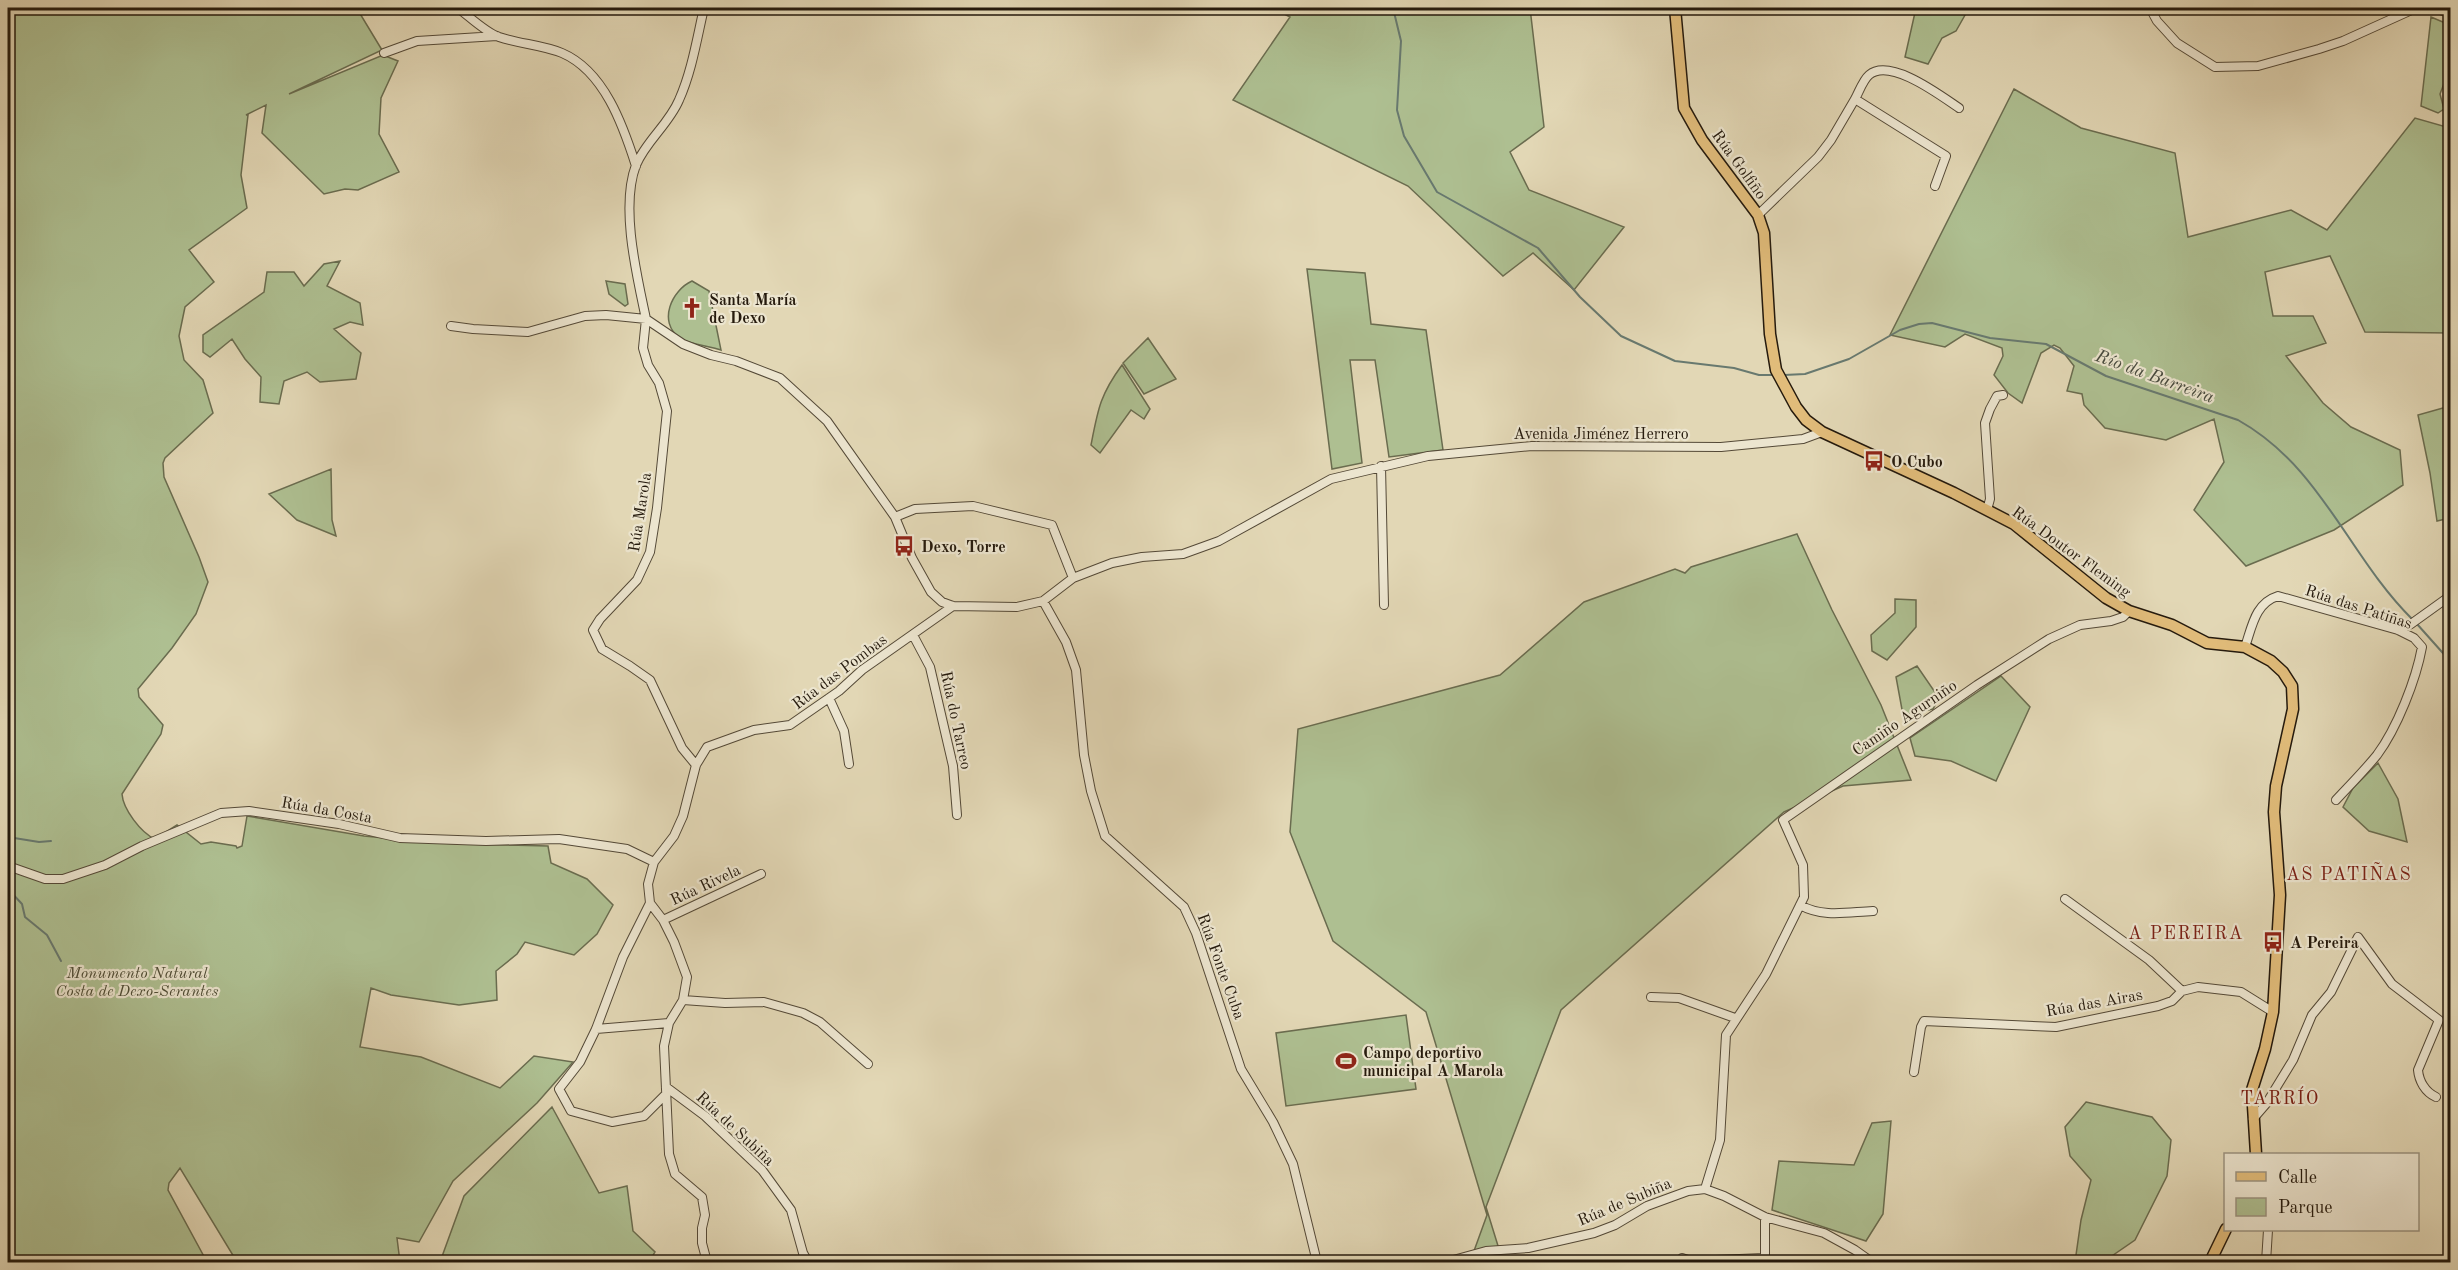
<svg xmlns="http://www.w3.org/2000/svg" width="2458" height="1270" font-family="'Old Standard TT',serif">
<rect width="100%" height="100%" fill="#e2d7b5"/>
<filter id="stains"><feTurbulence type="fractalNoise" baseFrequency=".00333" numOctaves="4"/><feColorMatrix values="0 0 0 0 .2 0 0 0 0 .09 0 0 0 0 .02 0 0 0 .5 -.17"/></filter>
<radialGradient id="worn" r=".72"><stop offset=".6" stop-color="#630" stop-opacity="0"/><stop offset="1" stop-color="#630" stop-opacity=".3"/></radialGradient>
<!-- green -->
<path fill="#aebf91" stroke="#6a6c4f" stroke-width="1.5" d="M8,8H367L359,12L382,50L289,94L383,55L398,61L381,98L379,134L399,172L358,190L345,189L324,194L262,133L266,105L246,115H248L241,175L247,208L189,250L214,282L185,307L179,336L184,360L203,380L213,413L165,458L163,463L164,477L199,557L208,582L196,614L172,648L138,689L139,697L163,725L161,734L122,794C123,809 141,833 155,839L177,825L201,844L211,842L236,846L237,848L242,846L247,816L364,836L436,843L548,846L551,863L587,879L613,905L597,934L574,955L525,942L517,954L496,971L497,1000L459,1005L391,995L371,988L360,1047L421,1057L500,1088L534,1056L573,1062L537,1103L453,1181L419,1242L397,1238L400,1262H237L180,1168L169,1183L168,1190L207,1262H8Z
M1273,8H1530L1544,127L1510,152L1529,190L1624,227L1574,290L1533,253L1503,276L1408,186L1233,100L1290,17Z
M1916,8H1969L1956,31L1942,38L1928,64L1905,57Z
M2431,17L2450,25V68L2440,94L2444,109L2438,113L2421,106Z
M2014,89L2081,128L2175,153L2188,237L2291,210L2327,230L2415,118L2450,128V333L2365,332L2330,256L2265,272L2273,316H2313L2326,343L2286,356L2323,403L2351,427L2400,450L2403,485L2334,530L2246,566L2194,510L2224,462L2214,419L2166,440L2105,428L2084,405L2082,394L2067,391L2074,366L2060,348L2054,345L2041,353L2022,403L2008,393L1994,375L2003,356L2002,348L1965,334L1945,347L1890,335Z
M340,261L327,286L360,303L363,325L350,322L334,329L361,353L356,379L320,382L307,372L284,381L279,404L260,402L261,377L245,359L232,339L210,357L203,352V335L264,292L267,272H294L304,286L324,264Z
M1307,269L1365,273L1371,324L1426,330L1443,450L1389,457L1375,360H1350L1362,463L1332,469Z
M606,281L625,284L628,304L625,306L609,294Z
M692,281L709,291L721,350C710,346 688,344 680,338C657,322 672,290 692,281Z
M1148,338L1176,379L1144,394L1123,363Z
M1122,365L1150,409L1144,419L1131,410L1100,453L1091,445C1098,409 1100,395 1122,365Z
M2450,406V518L2437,521L2430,473L2418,415Z
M331,469L332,520L336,536L297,520L269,494Z
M1797,534L1832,610L1881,705L1911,780L1843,786L1784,812L1561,1010L1486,1207L1503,1262H1470L1487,1215L1426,1012L1333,941L1290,832L1298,729L1500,675L1584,602L1675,569L1685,573L1691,567Z
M1895,599L1916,600V627L1887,660L1872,651L1871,635L1895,613Z
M1917,666L1939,698L1933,709L1903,715L1896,677Z
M2001,676L2030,707L1996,781L1951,761L1915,756L1910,738Z
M2378,763L2398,799L2407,842L2369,831L2343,807L2353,788Z
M1406,1015L1416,1089L1286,1106L1276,1033Z
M2086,1102L2152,1117L2171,1140L2167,1176L2135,1240L2103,1262H2075L2081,1220L2091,1180L2070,1156L2065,1127Z
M552,1107L599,1193L627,1186L633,1231L655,1252L649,1262H440L464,1196Z
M1891,1121L1883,1214L1866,1241L1772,1210L1779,1161L1854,1165L1872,1123Z"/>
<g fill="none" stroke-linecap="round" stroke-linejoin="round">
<!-- stream -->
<path stroke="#68796f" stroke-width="2" d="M1393,8L1401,41L1397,110L1404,136L1437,192L1538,248L1580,297L1621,336L1675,361L1734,368L1759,375H1776
M1784,375L1805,374L1849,359L1900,330L1919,324L1932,323L1990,338L2046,344L2106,376L2238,420C2322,467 2348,556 2413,620
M2417,624L2450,661
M8,640L11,638
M8,837L39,842L51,841
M8,889L22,904L25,917L47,935L61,961"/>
<!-- minor casing -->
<g stroke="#544937" stroke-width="10">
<path id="minor" d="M458,8C470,17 485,32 499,37C520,44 543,45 562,53C604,71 623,125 636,166
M704,8C697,38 692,71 679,100C669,124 646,141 636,165C620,207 637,276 646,319L683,344L711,355L736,361L780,378L827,421L895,517L912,558L931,592L942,602L953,606L1017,607L1043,601L1073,578L1112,563L1142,557L1183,554L1219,541L1331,479L1428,456L1532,446L1721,447L1803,439L1822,432
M2150,8L2157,21L2177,43L2215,67L2258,66L2319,49L2343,41L2416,8
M2433,8L2450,13
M384,53L417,41L497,36
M1855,99C1859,92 1863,80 1869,75C1890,57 1941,96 1959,108
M1758,215L1818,157L1831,140L1855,99L1946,156L1935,186
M451,326L473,329L528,332L585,316L606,315L646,319L643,348L648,365L659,383L667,411L657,508L650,552L637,580L600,619L593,630L602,649L630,666L650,680L682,748L696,765
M1381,466L1384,605
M1987,510L1990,499L1985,423L1990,409L1997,396L2003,395
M895,517L915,509L973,506L1052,525L1073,578
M1043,601L1066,642L1076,670L1084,755L1091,791L1105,836L1184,907L1196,933L1241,1069L1273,1122L1293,1164L1317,1262
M2398,630L2411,624L2450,596
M913,635L930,667L953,766L957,815
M2245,647C2252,627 2255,603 2278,596L2398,630L2414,638L2422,647C2416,680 2397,728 2377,755C2364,771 2349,786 2336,800
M829,698L844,731L849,764
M8,866L45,879H63L105,865L142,846L221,813L249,811L339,824L400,838L486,841L559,839L627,849L654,862
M2065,899L2149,960L2182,991
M650,903L623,957L596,1029L580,1062L559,1089L571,1111L612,1122L644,1116L666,1094
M1800,905C1823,918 1848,912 1873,911
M663,920L761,874
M1651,997L1679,998L1735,1018
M683,1000L725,1003L764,1002L803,1013L820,1022L868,1064
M596,1029L669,1023
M1914,1072L1921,1027L1924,1021L2056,1027L2158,1006L2172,1001L2182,991L2198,987L2241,992L2273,1012
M666,1087L705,1116L762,1170L791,1210L803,1253L808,1262
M2253,1119L2266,1104L2293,1060L2312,1015L2331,992L2358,937L2392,984L2439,1020L2418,1070C2419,1081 2425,1092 2436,1097
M1705,1189L1720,1140L1726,1035L1766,974L1804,897L1803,865L1783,820L1977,685L2049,639L2080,625L2111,621L2123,617L2129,611
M1682,1258L1691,1261L1764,1258
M1765,1261V1217
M707,1262L702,1243V1228L705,1215L702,1197L675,1174L669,1154L664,1046L669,1023L683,1000L687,977L674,942L663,920L650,903L648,884L654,862L674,836L683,816L696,765L707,747L754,730L790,725L839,691L862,670L953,606
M1446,1262L1486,1251L1528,1248L1594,1233L1615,1225L1647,1206L1688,1191L1705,1189L1724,1196L1765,1217L1824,1233L1855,1250L1872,1262
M2266,1262L2268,1230"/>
</g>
<!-- major casing -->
<g stroke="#251a0d" stroke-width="13">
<path id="major" d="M1675,8L1684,108L1702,140L1758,215L1764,233L1770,334L1776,370L1796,407L1806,420L1822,432L1954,493L2014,524L2106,598L2129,611L2172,625L2207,643L2245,647L2271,661L2283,672L2292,686L2293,709L2276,786L2274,812L2280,895L2273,1012L2265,1049L2252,1090L2256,1154
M2210,1262L2226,1229"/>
</g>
<!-- minor -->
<use href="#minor" stroke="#ece5cf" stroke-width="8"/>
<!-- major -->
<use href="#major" stroke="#e1bc7a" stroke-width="10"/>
</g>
<!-- icons -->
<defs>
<g id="church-bare" transform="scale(1.62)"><path d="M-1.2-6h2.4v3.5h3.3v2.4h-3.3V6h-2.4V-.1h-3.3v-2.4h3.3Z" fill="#8f2418" stroke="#ece5cf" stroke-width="2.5" paint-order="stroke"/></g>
<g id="bus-bare" transform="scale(1.62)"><path d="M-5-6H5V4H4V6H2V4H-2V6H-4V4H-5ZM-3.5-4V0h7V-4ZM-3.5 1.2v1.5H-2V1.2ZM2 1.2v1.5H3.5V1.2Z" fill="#8f2418" stroke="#ece5cf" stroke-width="2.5" paint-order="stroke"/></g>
<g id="stadium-bare" transform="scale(1.62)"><path d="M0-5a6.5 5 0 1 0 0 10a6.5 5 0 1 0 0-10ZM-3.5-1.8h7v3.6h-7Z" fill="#8f2418" stroke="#ece5cf" stroke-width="2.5" paint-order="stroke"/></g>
</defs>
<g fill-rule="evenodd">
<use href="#church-bare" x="692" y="308"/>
<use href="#bus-bare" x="1874" y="461"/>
<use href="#bus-bare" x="904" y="546"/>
<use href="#bus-bare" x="2273" y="942"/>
<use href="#stadium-bare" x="1346" y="1061"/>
</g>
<g text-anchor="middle" stroke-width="4.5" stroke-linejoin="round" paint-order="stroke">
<!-- street labels -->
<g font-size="16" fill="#251a0d" stroke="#ece5cf">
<text transform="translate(1740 164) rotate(54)" y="6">Rúa Golfiño</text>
<text x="1601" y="439">Avenida Jiménez Herrero</text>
<text transform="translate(639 512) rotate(-81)" y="6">Rúa Marola</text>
<text transform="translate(2072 551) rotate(36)" y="6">Rúa Doutor Fleming</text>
<text transform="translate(2359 606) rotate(18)" y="6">Rúa das Patiñas</text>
<text transform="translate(839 671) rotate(-37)" y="6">Rúa das Pombas</text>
<text transform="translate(1904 717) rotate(-34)" y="6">Camiño Agurniño</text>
<text transform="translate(957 720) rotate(78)" y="6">Rúa do Tarreo</text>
<text transform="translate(327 809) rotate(10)" y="6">Rúa da Costa</text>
<text transform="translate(705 884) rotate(-25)" y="6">Rúa Rivela</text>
<text transform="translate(1222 966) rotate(70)" y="6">Rúa Fonte Cuba</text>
<text transform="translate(2094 1002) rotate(-10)" y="6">Rúa das Airas</text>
<text transform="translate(736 1128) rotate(43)" y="6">Rúa de Subiña</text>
<text transform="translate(1624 1201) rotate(-23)" y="6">Rúa de Subiña</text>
</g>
<!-- poi labels -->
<g font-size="16" font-weight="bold" fill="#251a0d" stroke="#ece5cf" text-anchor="start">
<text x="709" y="305">Santa María<tspan x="709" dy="18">de Dexo</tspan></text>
<text x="1891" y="467">O Cubo</text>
<text x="921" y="552">Dexo, Torre</text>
<text x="2290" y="948">A Pereira</text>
<text x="1363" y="1058">Campo deportivo<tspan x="1363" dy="18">municipal A Marola</tspan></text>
</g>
<!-- park labels -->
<g font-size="16" font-style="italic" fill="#4e4c35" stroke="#ece5cf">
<text x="137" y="978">Monumento Natural<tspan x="137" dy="18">Costa de Dexo-Serantes</tspan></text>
</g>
<!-- water labels -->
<g font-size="18" font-style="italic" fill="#474a3e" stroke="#ece5cf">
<text transform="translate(2155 376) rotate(20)" y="6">Río da Barreira</text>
</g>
<!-- neighbourhood labels -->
<g font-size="18" letter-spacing="1.5" fill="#7a1f14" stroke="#ece5cf">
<text x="2349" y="880">AS PATIÑAS</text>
<text x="2186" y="939">A PEREIRA</text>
<text x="2280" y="1104">TARRÍO</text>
</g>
</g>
<!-- margin -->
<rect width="2458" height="1270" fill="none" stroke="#e2d7b5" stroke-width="30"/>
<rect x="9" y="9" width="2440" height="1252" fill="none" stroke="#251a0d" stroke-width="3"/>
<rect x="15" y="15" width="2428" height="1240" fill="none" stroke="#251a0d" stroke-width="1.5"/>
<!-- legend -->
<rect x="2224" y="1153" width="195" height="78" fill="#ece5cf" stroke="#9c9481" stroke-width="1.5"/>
<rect x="2236" y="1172" width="30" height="9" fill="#e1bc7a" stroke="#9c9481" stroke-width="1.5"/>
<text x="2278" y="1183" font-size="18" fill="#251a0d">Calle</text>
<rect x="2236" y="1198" width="30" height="18" fill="#aebf91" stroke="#9c9481" stroke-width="1.5"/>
<text x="2278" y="1213" font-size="18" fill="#251a0d">Parque</text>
<rect width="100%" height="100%" filter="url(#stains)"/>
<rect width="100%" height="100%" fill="url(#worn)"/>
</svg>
